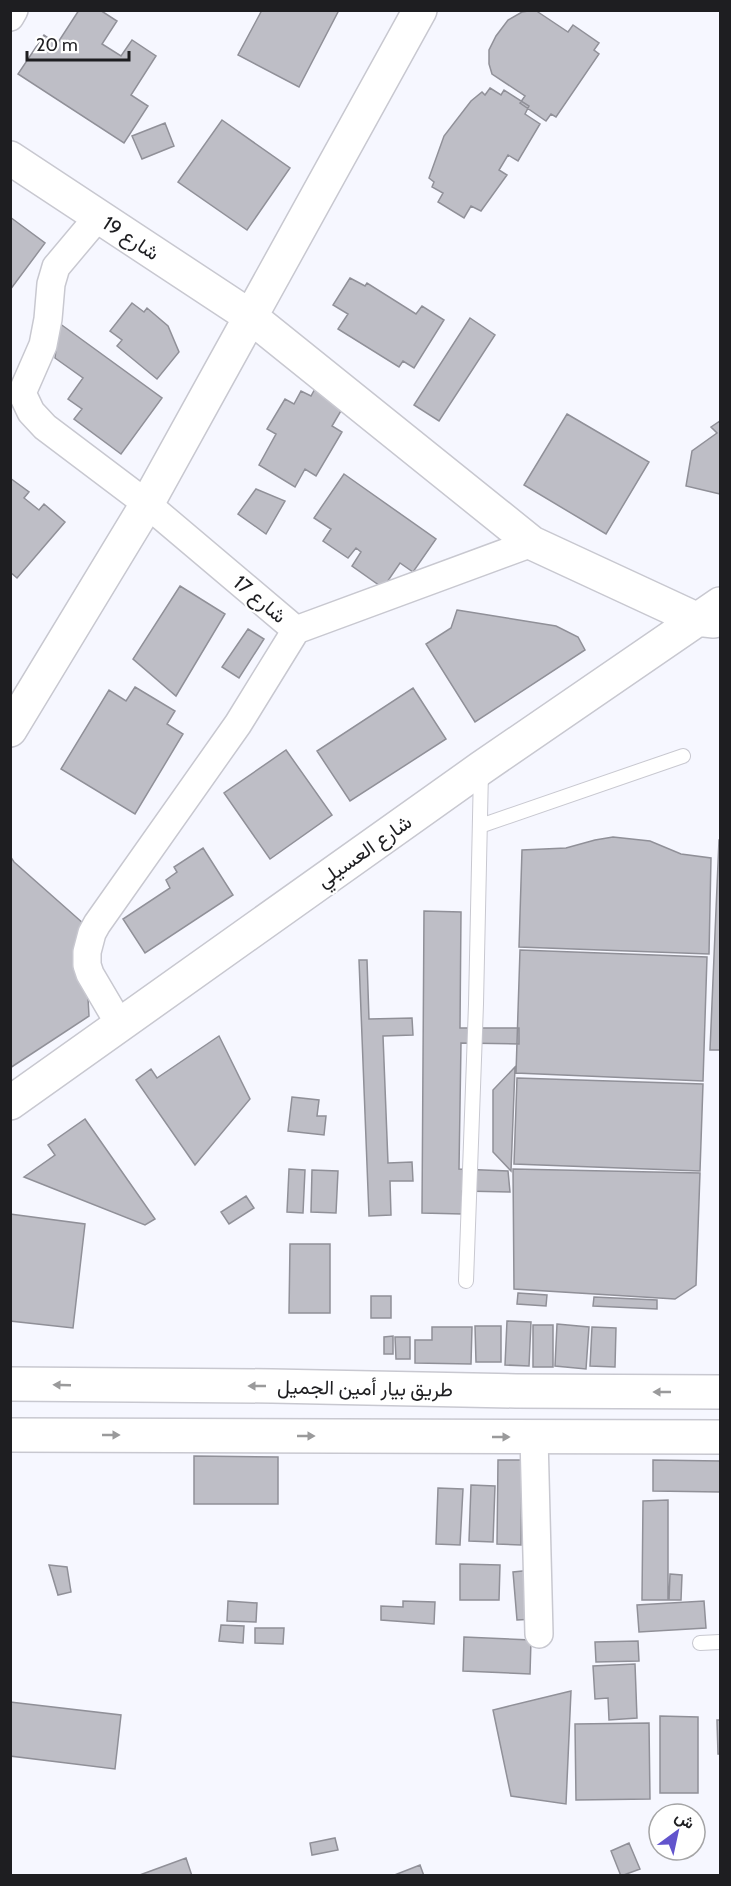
<svg xmlns="http://www.w3.org/2000/svg" width="731" height="1886" font-family="Cabin,Vazirmatn,sans-serif">
<rect width="100%" height="100%" fill="#f6f7ff"/>
<!-- building -->
<path fill="#bebec6" stroke="#909098" stroke-width="1.5" d="M79,10H100L117,21L102,44L121,56L132,40L156,56L131,95L148,106L124,143L18,74L44,35L57,44Z
M262,10H339L299,87L238,55Z
M535,10L568,32L573,25L599,43L594,50L599,54L556,117L551,114L546,121L520,103L525,96L492,74L489,64V50L496,36L508,20L522,12Z
M490,88L501,95L504,90L529,106L525,114L540,124L518,161L508,155L499,170L507,175L481,211L471,206L464,218L438,202L443,193L432,187L434,182L429,178L444,136L471,101L482,92L485,95Z
M222,120L290,168L247,230L178,182Z
M165,123L174,146L142,159L132,136Z
M10,217L45,243L10,290Z
M350,278L365,286L367,283L416,314L422,306L444,320L414,368L403,361L399,367L338,329L348,314L333,305Z
M132,303L144,312L147,308L168,326L179,352L157,379L117,346L122,340L110,331Z
M470,318L495,335L439,421L414,405Z
M59,323L162,398L121,454L74,419L82,409L68,399L83,378L55,358Z
M316,387L345,404L332,426L342,432L316,476L305,469L295,487L259,465L276,434L267,429L285,399L294,404L301,391L311,396Z
M567,414L649,462L606,534L524,485Z
M720,421V494L686,486L692,451L717,433L711,427Z
M344,474L436,539L413,572L400,563L383,588L352,566L361,552L356,548L348,558L323,541L331,529L314,518Z
M10,478L29,492L24,498L39,510L44,504L65,522L17,578L10,572Z
M256,489L285,501L266,534L238,514Z
M180,586L225,614L176,696L133,659Z
M457,610L556,626L578,637L585,650L475,722L426,644L451,628Z
M248,629L264,639L239,678L222,667Z
M135,687L175,711L167,724L183,734L135,814L61,769L109,690L126,701Z
M413,688L446,739L350,801L317,751Z
M286,750L332,815L270,859L224,793Z
M613,837L650,841L681,854L711,858L709,954L519,947L522,850L566,848L595,840Z
M719,840H720V1050H710Z
M203,848L233,895L145,953L123,919L170,888L166,880L177,872L174,867Z
M10,856L14,862L84,924L89,1016L10,1068Z
M424,911L461,912L460,1028H519V1044L461,1043L459,1169L508,1171L510,1192L462,1191V1214L422,1213Z
M520,950L707,957L703,1081L516,1073Z
M359,960H367L369,1019L412,1018L413,1035L383,1036L388,1163L412,1162L413,1181H390L391,1215L369,1216Z
M219,1036L250,1099L195,1165L136,1080L151,1069L157,1078Z
M515,1067L511,1171L493,1152V1090Z
M517,1078L703,1084L700,1171L514,1164Z
M292,1097L319,1100L317,1116H326L324,1135L288,1131Z
M85,1119L155,1219L145,1225L24,1177L55,1155L48,1145Z
M289,1169L305,1170L303,1213L287,1212Z
M513,1169L700,1173L696,1285L675,1299L514,1289Z
M312,1170L338,1171L336,1213L311,1212Z
M246,1196L254,1208L229,1224L221,1212Z
M10,1214L85,1224L73,1328L10,1321Z
M290,1244H330V1313H289Z
M518,1293L547,1295L546,1306L517,1304Z
M371,1296H391V1318H371Z
M594,1297L657,1300V1309L593,1306Z
M507,1321L531,1322L529,1366L505,1365Z
M557,1324L589,1327L586,1369L555,1366Z
M533,1325H553V1367H533Z
M475,1326H501V1362H476Z
M432,1327H472L471,1364L415,1363V1340H432Z
M592,1327L616,1328L615,1367L590,1366Z
M393,1336V1354H384V1337Z
M395,1337H410V1359H396Z
M194,1456L278,1457V1504H194Z
M498,1460H522L521,1545L497,1544Z
M653,1460L720,1461V1492L653,1491Z
M471,1485L495,1486L493,1542L469,1541Z
M438,1488L463,1489L460,1545L436,1544Z
M668,1500V1600H642L643,1501Z
M460,1564L500,1565L499,1600H460Z
M49,1565L67,1567L71,1592L58,1595Z
M532,1570L535,1619L517,1620L513,1572Z
M670,1574L682,1575L681,1600H669Z
M228,1601L257,1603L256,1622L227,1621Z
M403,1601L435,1602L434,1624L381,1620V1606L403,1607Z
M704,1601L706,1628L639,1632L637,1605Z
M221,1625L244,1626L243,1643L219,1641Z
M255,1628H284L283,1644L255,1643Z
M464,1637L531,1640L530,1674L463,1671Z
M638,1641L639,1661L596,1662L595,1642Z
M635,1664L637,1718L609,1720L608,1698L595,1699L593,1666Z
M571,1691L566,1804L511,1796L493,1710Z
M10,1702L121,1715L115,1769L10,1756Z
M660,1716L698,1717V1793H660Z
M717,1720H720V1754H718Z
M649,1723L650,1799L576,1800L575,1724Z
M335,1838L338,1850L312,1855L310,1843Z
M629,1843L640,1869L621,1876L611,1851Z
M186,1858L192,1876H137Z
M420,1865L424,1876H392Z"/>
<g fill="none" stroke-linecap="round" stroke-linejoin="round">
<!-- service casing -->
<g stroke="#c8c8d0" stroke-width="16">
<path id="service" d="M480,826L683,756
M466,1281L476,1004L481,771
M700,1643L720,1642"/>
</g>
<!-- minor casing -->
<g stroke="#c8c8d0" stroke-width="30">
<path id="minor" d="M10,17L14,10
M98,217L56,267L51,284L48,319L43,345L22,393L31,412L45,427L147,504L296,630L238,724L97,924L92,933L87,952V965L90,974L120,1025
M296,630L532,543
M534,1437L539,1634"/>
</g>
<!-- tertiary casing -->
<g stroke="#c8c8d0" stroke-width="36">
<path id="tertiary" d="M10,158L251,317L532,543L696,619L714,621
M10,730L147,504L420,10
M10,1103L481,768L720,604"/>
</g>
<!-- secondary casing -->
<g stroke="#c8c8d0" stroke-width="36">
<path id="secondary" d="M10,1384L272,1386L516,1391L720,1392
M10,1435L720,1437"/>
</g>
<!-- service -->
<use href="#service" stroke="#fff" stroke-width="14"/>
<!-- minor -->
<use href="#minor" stroke="#fff" stroke-width="27"/>
<!-- tertiary -->
<use href="#tertiary" stroke="#fff" stroke-width="33"/>
<!-- secondary -->
<use href="#secondary" stroke="#fff" stroke-width="33"/>
</g>
<!-- one-way arrows -->
<defs><path id="oneway-solid" d="M-6-.8H1V-3.2L6.5 0L1 3.2V.8H-6Z" transform="scale(1.5)"/></defs>
<g fill="#9a9a9b">
<use href="#oneway-solid" transform="translate(62 1385) rotate(-178)"/>
<use href="#oneway-solid" transform="translate(257 1386) rotate(180)"/>
<use href="#oneway-solid" transform="translate(662 1392) rotate(-180)"/>
<use href="#oneway-solid" transform="translate(111 1435)"/>
<use href="#oneway-solid" transform="translate(306 1436)"/>
<use href="#oneway-solid" transform="translate(501 1437)"/>
</g>
<g text-anchor="middle" stroke-width="4.5" stroke-linejoin="round" paint-order="stroke">
<!-- street labels -->
<g font-size="20" fill="#1e1e21" stroke="#fff">
<text transform="translate(131 238) rotate(33)" y="7">شارع 19</text>
<text transform="translate(260 599) rotate(40)" y="7">شارع 17</text>
<text transform="translate(364 851) rotate(-35)" y="7">شارع العسيلي</text>
<text transform="translate(365 1388) rotate(1)" y="7">طريق بيار أمين الجميل</text>
</g>
</g>
<!-- border -->
<rect width="731" height="1886" fill="none" stroke="#1e1e21" stroke-width="24"/>
<!-- north arrow -->
<g transform="translate(677 1832) rotate(33)"><circle r="28" fill="#ffffff" stroke="#a5a5a6" stroke-width="1.5"/>
<path d="M0-4.5L10 22L0 15L-10 22Z" fill="#6254cd"/>
<text y="-9" font-size="16" font-weight="bold" text-anchor="middle" fill="#1e1e21">ش</text>
</g>
<!-- scale -->
<path d="M27 51v9h102v-9" fill="none" stroke="#1e1e21" stroke-width="3"/>
<text x="36" y="51" font-size="18" fill="#1e1e21" stroke="#ffffff" stroke-width="4.5" paint-order="stroke">20 m</text>
</svg>
